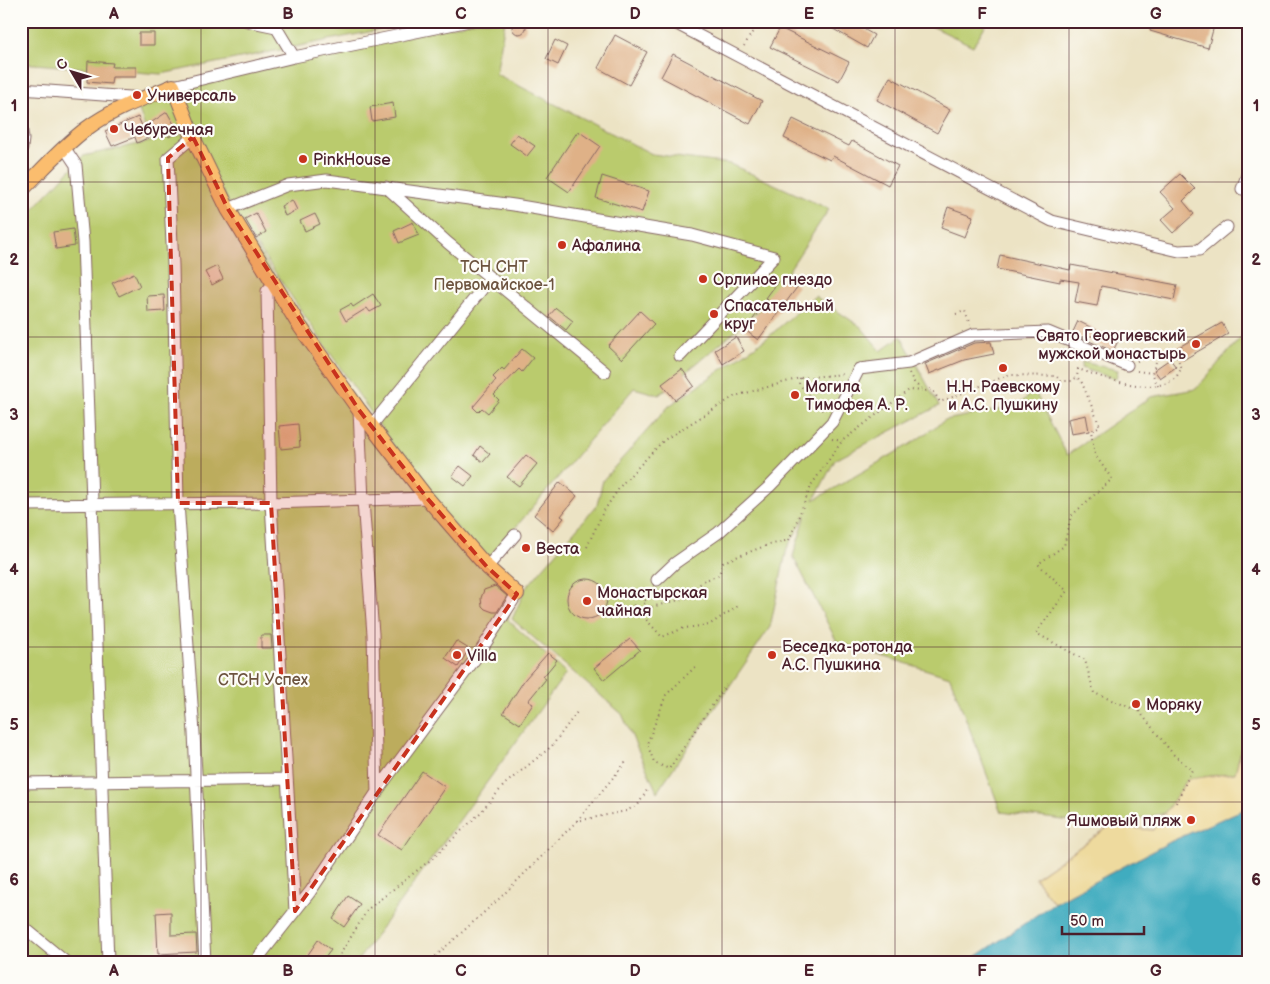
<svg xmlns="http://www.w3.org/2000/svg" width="1270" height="984" font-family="'Balsamiq Sans',sans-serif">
<rect width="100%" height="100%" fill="#fdfcf7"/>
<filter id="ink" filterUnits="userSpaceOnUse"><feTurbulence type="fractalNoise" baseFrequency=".02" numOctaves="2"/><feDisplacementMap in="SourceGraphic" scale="10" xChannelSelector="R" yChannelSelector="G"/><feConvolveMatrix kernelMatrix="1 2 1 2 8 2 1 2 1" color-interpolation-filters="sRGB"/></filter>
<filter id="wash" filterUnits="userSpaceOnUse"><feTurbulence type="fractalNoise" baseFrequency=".0096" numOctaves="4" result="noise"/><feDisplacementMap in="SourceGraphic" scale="20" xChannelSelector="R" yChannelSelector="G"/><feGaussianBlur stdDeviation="1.12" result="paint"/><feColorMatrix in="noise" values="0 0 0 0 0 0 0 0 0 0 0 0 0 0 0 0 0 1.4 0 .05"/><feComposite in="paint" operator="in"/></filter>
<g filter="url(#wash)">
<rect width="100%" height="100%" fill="#ece3c4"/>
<!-- green -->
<path fill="#bacb6d" stroke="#82754c" d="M21,21H423L161,74L21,63Z
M477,21H505L496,74L652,154L730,164L829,209L766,305L659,395L634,388L487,561L428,496L233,211L223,191L232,211L348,388L431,503L513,595L508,620L566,673L356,963H21V222L83,156L195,132L194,130L148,136L139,110L166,92L177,89L298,60Z
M921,21H988L973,46Z
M815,296L861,327L881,351L901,336L939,406L835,460L814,500L912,443L945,420L1018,406L1034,390L1067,455L1151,397L1196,389L1249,328V735L1244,739L1235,773L1188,779L1165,813L1110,826L1001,812L950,677L837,642L793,556L806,515L787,548L770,627L657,792L622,714L512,619L526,588L597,505L603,480L669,406L767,338Z
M1082,362L1118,370L1116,379L1081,368Z"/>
<!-- sand -->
<path fill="#eeda9e" stroke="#9c7c64" d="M1249,736V807L1172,841L1054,903L1035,878L1110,826L1153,830L1188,779L1235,773L1244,739Z"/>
<!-- water -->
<path fill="#40acbf" stroke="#456675" d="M1249,807V963H967L1054,903L1172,841Z"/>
<g id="blocks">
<!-- building -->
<path fill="#dfb187" d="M512 27a7 7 0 1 1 14 0a7 7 0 1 1-14 0Z
M819,21H849L874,35L867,48Z
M1153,21H1197L1214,26L1208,48L1150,31Z
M780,28L849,62L839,81L770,47Z
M139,33H154V45H139Z
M615,35L647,52L629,85L598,68Z
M555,40L567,46L558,65L546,59Z
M673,54L762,101L750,124L661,77Z
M88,61L113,63L112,67H136V77H112L111,84L87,82Z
M890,77L950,110L937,133L877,100Z
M393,103L395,117L372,121L370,107Z
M167,112L178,131L169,137L165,130L137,143L135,137L112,146L105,131L138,117L143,128Z
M793,119L849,146L852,141L898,166L888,185L833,156L830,160L784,138Z
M578,131L600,146L569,192L547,177Z
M517,134L535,146L527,156L510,144Z
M1180,174L1195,189L1183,201L1194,214L1173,233L1161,220L1175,208L1160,192Z
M602,176L649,191L642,212L596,198Z
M292,200L297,210L285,216L281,206Z
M948,207L973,216L965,237L941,228Z
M256,213L266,232L256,238L245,219Z
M315,214L320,224L305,231L300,221Z
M413,222L419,235L399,243L394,231Z
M73,229L75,246L56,249L53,232Z
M1000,255L1070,270L1071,265L1177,285L1174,300L1101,286L1097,306L1075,302L1079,282L1060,279V282L997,269Z
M217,266L223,279L212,285L205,272Z
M134,273L140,286L119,296L112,283Z
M783,275L798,286L758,340L745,330L768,299L766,298Z
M373,294L381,306L370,312L367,308L346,321L340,310L351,304L353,307Z
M164,295L165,311L148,312L147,296Z
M556,308L573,321L566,330L549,316Z
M640,311L654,324L622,359L608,346Z
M1078,321L1118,341L1113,351L1072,334Z
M1222,323L1228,334L1183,360L1177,348Z
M736,337L744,351L723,364L715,350Z
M991,342L994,354L964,360L929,374L925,364L974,343Z
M522,349L533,358L522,372L519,369L494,395L499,400L488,413L482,408L478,412L473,407L496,380L493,377L502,368L504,370Z
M1170,359L1176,367L1160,378L1154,370Z
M682,369L694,386L675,400L662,384Z
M1086,415L1089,431L1071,434L1068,419Z
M298,424L300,447L281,449L279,426Z
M480,446L490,454L483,462L474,455Z
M526,455L537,464L519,486L507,477Z
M460,466L473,476L465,486L452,476Z
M560,482L577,496L561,516L564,518L553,531L534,515Z
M567 599a20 20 0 1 1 40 0a20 20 0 1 1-40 0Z
M495,586L507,596L497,612H493L485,609L482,606L481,598L484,590Z
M261,635H271L272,648H261Z
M630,639L640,650L604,680L594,668Z
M456,641L469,649L458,667L445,658Z
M548,653L557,660L543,677L546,679L528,701L533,704L520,724L503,713L525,679Z
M422,771L445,787L402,850L378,835Z
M348,896L360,904L344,927L333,919Z
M171,912V935L196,934L197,952L158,954L156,913Z
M318,940L331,950L321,963H316L307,956Z"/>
</g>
</g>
<g filter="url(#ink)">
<use href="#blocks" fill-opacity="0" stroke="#836461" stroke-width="1"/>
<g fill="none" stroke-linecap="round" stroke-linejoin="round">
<!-- minor casing -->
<g stroke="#836461" stroke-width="13">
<path id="minor" d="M247,21L276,27L294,57
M671,21L1052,221L1179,251L1199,250L1227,227
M173,86L294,57L469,21
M21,89L144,98
M21,124L23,139L21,155
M193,137L168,158L173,265L178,503L194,733L205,963
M64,147L76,165L83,242L108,963
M386,187L448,243L605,372
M1242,189L1249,170
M228,209L288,185L327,180L514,205L692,235L774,257L680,356
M274,283L267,291L271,503L295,911
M359,410L363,501L373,634L377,793
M371,426L491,278
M21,505L271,503L427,498
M487,567L515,535
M657,580L675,563L718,533L770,486L832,422L859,369L909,363L973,335L1048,332L1127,365
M21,783L287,779
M21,925L67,963
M254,963L310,892L383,783L478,655L517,594"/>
</g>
<!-- major casing -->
<g stroke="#836461" stroke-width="16">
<path id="major" d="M21,191C42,170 62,147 86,129C111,110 144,98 173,86L193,137L228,209L299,325L359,410L427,498L487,567L517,594"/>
</g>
<!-- path -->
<path stroke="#836461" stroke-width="2" stroke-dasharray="1 4" stroke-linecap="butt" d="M744,46L759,21
M956,314L965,311L970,326
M1137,361L1152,355
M1137,371L1152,373
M909,373L915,384L925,391L932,389L940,402L1008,375L1056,376L1061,381H1072L1077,377
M800,378L799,384L825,413
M1158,386L1152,373L1157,359L1172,354L1178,359L1181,369C1179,372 1177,377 1174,379C1151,396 1102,377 1078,369L1077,377L1082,383L1100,426L1091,431L1095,455L1112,479L1071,516L1064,546L1038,564L1067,591L1036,633L1085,660L1094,693L1139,711L1173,754L1192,770L1175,805
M832,439L842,441
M587,547L603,512L622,484L664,440L735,396L800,378L844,374
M657,590L643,602L648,608L686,598L703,581L719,575L723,562L765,546L789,540L812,484L842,441L909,390L925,391
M633,605L662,637L684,628L709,625L738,606
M695,667L666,695L647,744L654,762L669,769L726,685
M577,821L626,762
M335,963L368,909L433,858L480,813L505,784L552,746L577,712
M428,963L501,897L577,821L626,811L638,805L647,790"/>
<!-- minor -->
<use href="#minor" stroke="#fff" stroke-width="11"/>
<!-- major -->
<use href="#major" stroke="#fbbd6e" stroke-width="14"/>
</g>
</g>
<!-- marked area -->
<path fill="#c8321e" fill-opacity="0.2" stroke="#c8321e" stroke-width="4" stroke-dasharray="10 6" stroke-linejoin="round" d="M193,137L228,209L359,410L427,498L487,567L517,594L295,911L271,503H178L168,158Z"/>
<!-- grid -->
<path fill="none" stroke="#4a1f2b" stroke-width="1" stroke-opacity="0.55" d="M201,21V963M375,21V963M548,21V963M722,21V963M895,21V963M1069,21V963M21,182H1249M21,337H1249M21,492H1249M21,647H1249M21,802H1249"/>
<!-- markers -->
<g fill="#c8321e" stroke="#fdfcf7" stroke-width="2">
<circle cx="137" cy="95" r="5"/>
<circle cx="114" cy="129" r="5"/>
<circle cx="303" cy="159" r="5"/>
<circle cx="562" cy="245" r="5"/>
<circle cx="703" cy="279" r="5"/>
<circle cx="714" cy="314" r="5"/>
<circle cx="1196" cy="344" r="5"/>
<circle cx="1003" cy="368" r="5"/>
<circle cx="795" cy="395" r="5"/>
<circle cx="526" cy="548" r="5"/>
<circle cx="587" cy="601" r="5"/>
<circle cx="457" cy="655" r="5"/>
<circle cx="772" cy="655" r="5"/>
<circle cx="1136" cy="704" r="5"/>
<circle cx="1191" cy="820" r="5"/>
</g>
<g text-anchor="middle" stroke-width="4.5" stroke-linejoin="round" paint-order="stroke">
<!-- poi labels -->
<g font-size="16" fill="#4a1f2b" stroke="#fdfcf7" text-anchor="start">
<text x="147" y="101">Универсаль</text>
<text x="124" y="135">Чебуречная</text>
<text x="313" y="165">PinkHouse</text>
<text x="572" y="251">Афалина</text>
<text x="713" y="285">Орлиное гнездо</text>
<text x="724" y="311">Спасательный<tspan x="724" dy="18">круг</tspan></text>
<text x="1186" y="341" text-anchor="end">Свято Георгиевский<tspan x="1186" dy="18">мужской монастырь</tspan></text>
<text x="805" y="392">Могила<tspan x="805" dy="18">Тимофея А. Р.</tspan></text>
<text x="1003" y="392" text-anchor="middle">Н.Н. Раевскому<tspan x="1003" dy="18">и А.С. Пушкину</tspan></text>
<text x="536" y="554">Веста</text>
<text x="597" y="598">Монастырская<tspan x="597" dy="18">чайная</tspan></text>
<text x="782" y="652">Беседка-ротонда<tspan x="782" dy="18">А.С. Пушкина</tspan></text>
<text x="467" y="661">Villa</text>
<text x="1146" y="710">Моряку</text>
<text x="1181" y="826" text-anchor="end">Яшмовый пляж</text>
</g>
<!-- park labels -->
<g font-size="16" fill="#6c533f" stroke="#fdfcf7">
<text x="494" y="272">ТСН СНТ<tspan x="494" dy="18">Первомайское-1</tspan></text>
<text x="263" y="685">СТСН Успех</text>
</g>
</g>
<!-- margin -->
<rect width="1270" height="984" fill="none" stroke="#fdfcf7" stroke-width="55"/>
<!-- north arrow -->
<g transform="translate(72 72) rotate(308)" stroke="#fdfcf7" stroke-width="4" paint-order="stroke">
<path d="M0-4L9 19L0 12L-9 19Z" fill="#4a1f2b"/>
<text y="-8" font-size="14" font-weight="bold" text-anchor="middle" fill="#4a1f2b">С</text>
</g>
<!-- scale -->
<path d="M1062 926v8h82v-8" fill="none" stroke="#4a1f2b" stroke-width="2.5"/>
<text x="1070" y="926" font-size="15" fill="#4a1f2b" stroke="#fdfcf7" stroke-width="4" paint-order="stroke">50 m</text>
<rect x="28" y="28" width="1214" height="928" fill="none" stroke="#4a1f2b" stroke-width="2"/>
<g font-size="16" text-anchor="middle" font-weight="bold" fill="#4a1f2b">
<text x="114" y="19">A</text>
<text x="288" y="19">B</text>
<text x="461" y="19">C</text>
<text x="635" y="19">D</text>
<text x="809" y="19">E</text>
<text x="982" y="19">F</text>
<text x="1156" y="19">G</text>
<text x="14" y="111">1</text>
<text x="1256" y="111">1</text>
<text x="14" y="265">2</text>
<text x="1256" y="265">2</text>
<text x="14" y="420">3</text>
<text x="1256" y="420">3</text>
<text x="14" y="575">4</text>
<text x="1256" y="575">4</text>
<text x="14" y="730">5</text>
<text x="1256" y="730">5</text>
<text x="14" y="885">6</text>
<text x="1256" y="885">6</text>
<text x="114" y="976">A</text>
<text x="288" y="976">B</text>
<text x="461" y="976">C</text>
<text x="635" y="976">D</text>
<text x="809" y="976">E</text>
<text x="982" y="976">F</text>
<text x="1156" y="976">G</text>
</g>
</svg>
